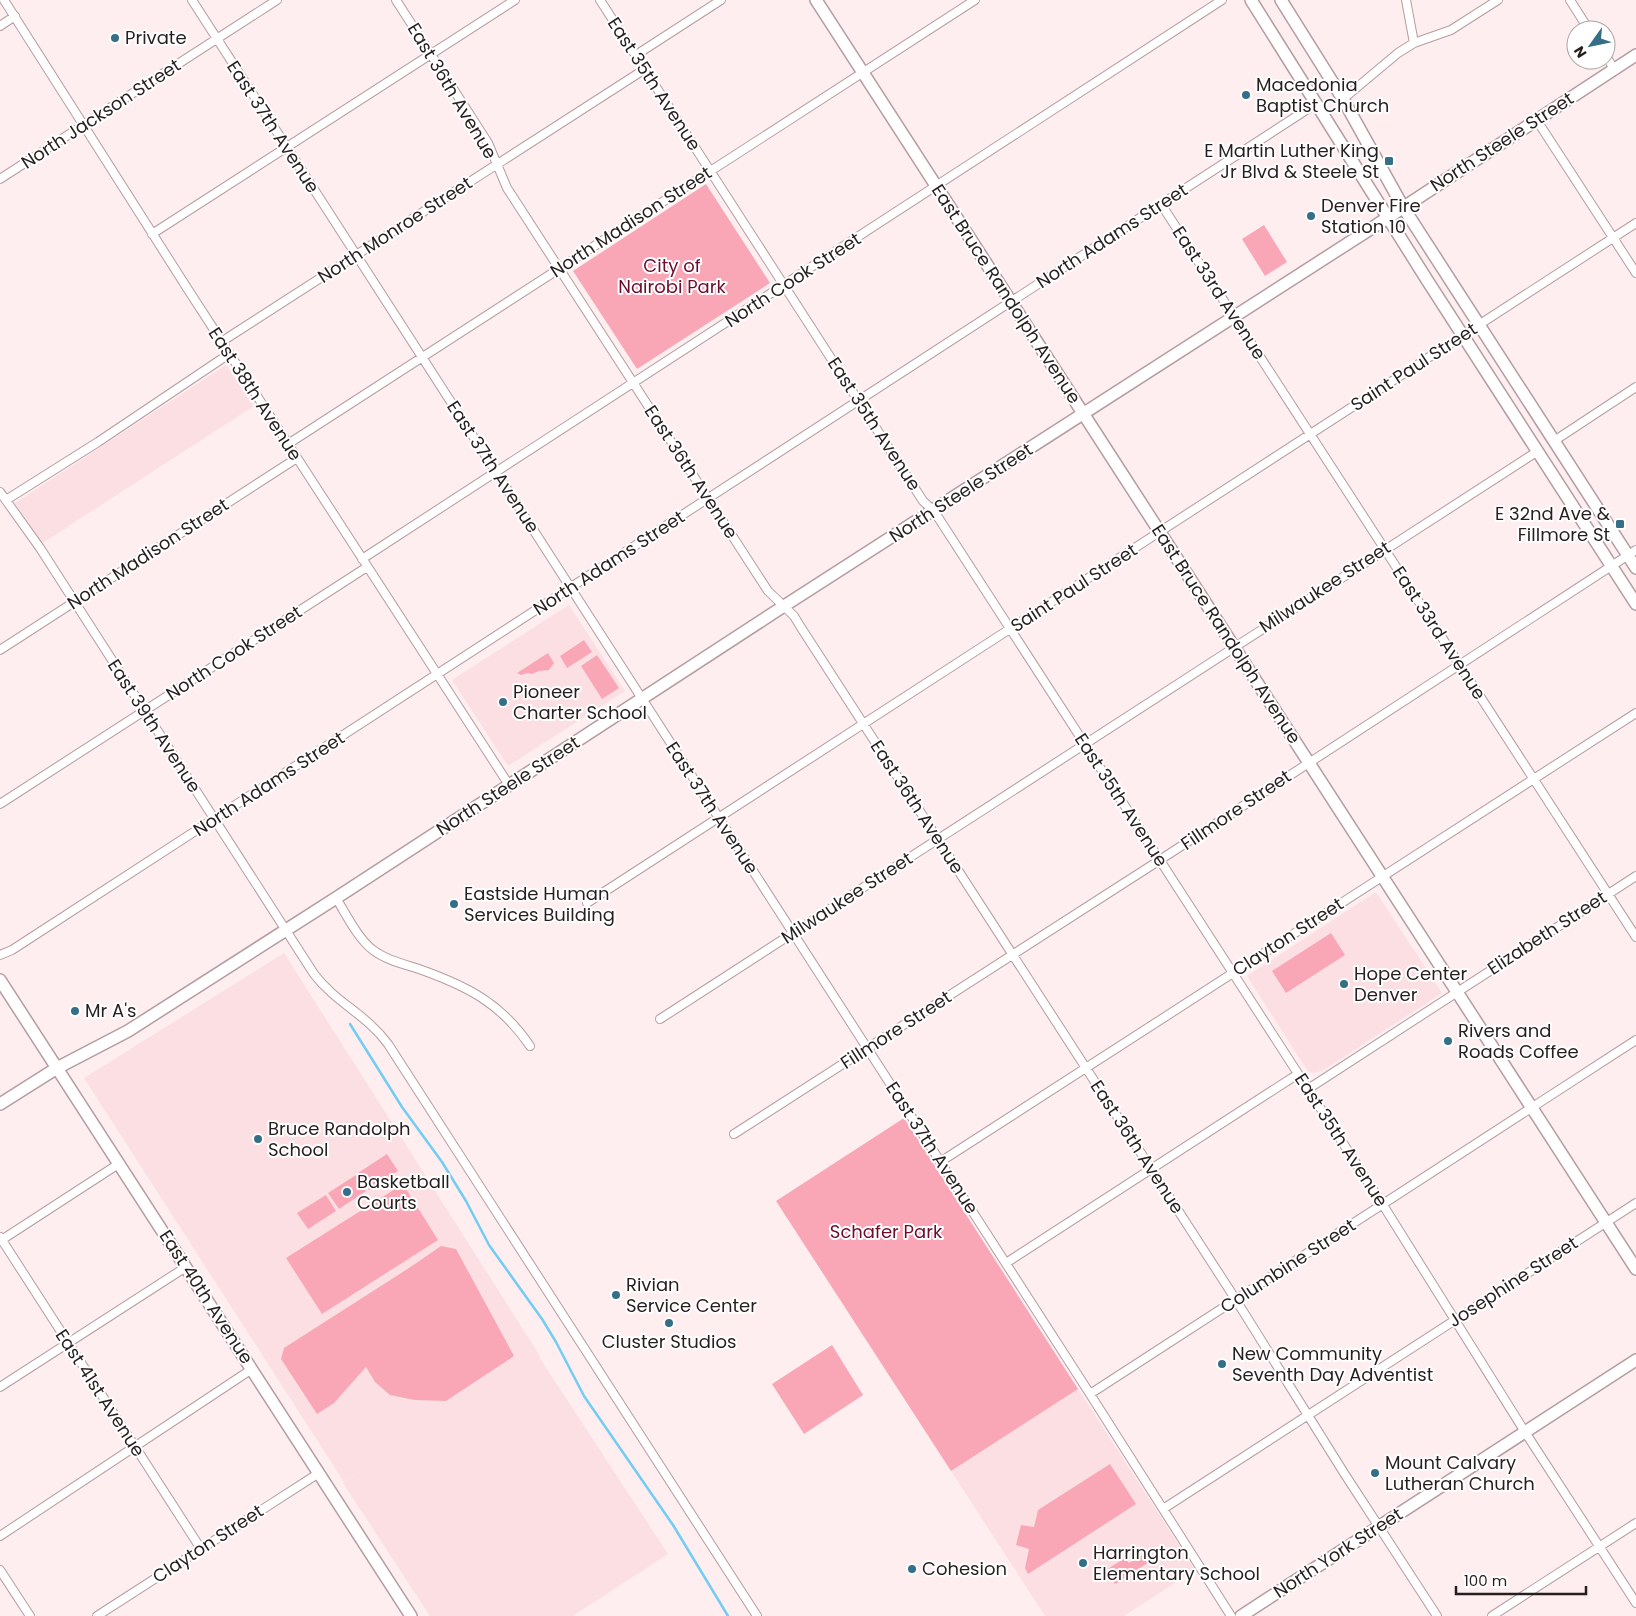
<svg xmlns="http://www.w3.org/2000/svg" width="1636" height="1616" font-family="Poppins,sans-serif">
<rect width="100%" height="100%" fill="#feeef0"/>
<!-- built -->
<path fill="#fbdfe3" d="M226,365L254,406L41,544L15,503Z
M569,605L625,691L508,766L452,680Z
M1376,892L1442,993L1322,1071L1312,1073L1307,1070L1247,976Z
M284,953L540,1356L539,1357L668,1554L573,1616H430L343,1483L381,1458L344,1482L84,1078Z
M1078,1389L1195,1570L1124,1616H1045L951,1471Z"/>
<!-- green -->
<path fill="#f9a7b6" d="M706,184L770,283L637,369L573,271Z
M1264,225L1287,262L1265,276L1242,239Z
M584,640L592,652L567,668L560,656Z
M548,653L554,663L549,670L539,671L532,674L528,673L521,675L517,673Z
M597,655L619,688L602,699L581,666Z
M1331,933L1345,955L1286,993L1272,971Z
M904,1118L1078,1389L951,1471L776,1201Z
M387,1154L398,1171L369,1190L358,1173Z
M356,1175L366,1191L339,1209L328,1193Z
M403,1184L438,1240L322,1314L286,1258Z
M326,1195L336,1211L308,1229L297,1213Z
M441,1246L456,1249L514,1356L446,1401L415,1400L390,1395L375,1382L366,1367L334,1403L317,1414L281,1359L284,1348L409,1268Z
M832,1345L863,1395L804,1434L772,1384Z
M1110,1464L1136,1504L1028,1574L1025,1568L1029,1549L1016,1545L1021,1525L1034,1527L1038,1510Z
M1144,1554L1149,1562L1115,1584L1106,1570L1125,1558L1129,1563Z"/>
<g fill="none" stroke-linecap="round" stroke-linejoin="round">
<!-- stream -->
<path stroke="#72ccf4" stroke-width="2.5" d="M350,1024L402,1107L442,1162L466,1201L489,1245L542,1319L556,1342L584,1396L673,1525L728,1616"/>
<!-- street casing -->
<g stroke="#b59ca0" stroke-width="10">
<path id="street" d="M4,0L187,288L509,785
M192,0L1090,1394L1231,1616
M396,0L488,143L507,188L768,591L794,616L800,626L1236,1300L1344,1473L1437,1616
M600,0L923,501L934,511L1383,1205L1525,1432L1636,1603
M1406,0L1414,43
M1570,0L1589,30
M0,26L15,16
M636,55L721,0
M1606,56L1614,69
M1343,99L1398,53L1414,43L1451,30L1498,0
M1536,119L1636,273
M0,179L277,0
M1161,204L1636,937
M152,234L515,0
M221,342L645,69
M1554,441L1636,387
M288,444L975,0
M0,492L40,548L314,974C336,1003 366,1014 388,1044L757,1616
M6,500L98,442L229,354
M362,559L1222,0
M0,650L297,458
M0,804L367,567
M336,898C346,914 358,939 373,950C386,960 404,964 419,969C467,986 501,1003 530,1046
M587,903L1636,223
M0,955L12,950L1317,103
M660,1019L1538,451
M1308,1089L1636,876
M734,1134L1149,867L1636,550
M940,1162L1636,713
M0,1237L201,1549
M0,1241L120,1163
M1006,1263L1298,1074
M0,1387L186,1267
M1090,1394L1636,1040
M1163,1509L1636,1203
M0,1536L252,1369
M0,1570L30,1616
M97,1616L319,1473
M1492,1616L1636,1523"/>
</g>
<!-- secondary casing -->
<g stroke="#b59ca0" stroke-width="14">
<path id="secondary" d="M816,0L1636,1269
M1251,0L1427,280L1636,604
M1281,0L1343,99L1403,207L1636,568
M0,980L411,1616
M0,1104L57,1068L128,1031L336,898L784,606L1375,226L1636,55
M1241,1616L1636,1360"/>
</g>
<!-- street -->
<use href="#street" stroke="#fff" stroke-width="8"/>
<!-- secondary -->
<use href="#secondary" stroke="#fff" stroke-width="11"/>
</g>
<!-- markers -->
<g fill="#346e87" stroke="#fff" stroke-width="2">
<circle cx="115" cy="38" r="5"/>
<circle cx="1246" cy="95" r="5"/>
<rect x="1384" y="156" width="10" height="10" rx="2.5"/>
<circle cx="1311" cy="216" r="5"/>
<rect x="1615" y="519" width="10" height="10" rx="2.5"/>
<circle cx="503" cy="702" r="5"/>
<circle cx="454" cy="904" r="5"/>
<circle cx="1344" cy="984" r="5"/>
<circle cx="75" cy="1011" r="5"/>
<circle cx="1448" cy="1041" r="5"/>
<circle cx="258" cy="1139" r="5"/>
<circle cx="347" cy="1192" r="5"/>
<circle cx="616" cy="1295" r="5"/>
<circle cx="669" cy="1323" r="5"/>
<circle cx="1222" cy="1364" r="5"/>
<circle cx="1375" cy="1473" r="5"/>
<circle cx="1083" cy="1563" r="5"/>
<circle cx="912" cy="1569" r="5"/>
</g>
<g text-anchor="middle" stroke-width="4" stroke-linejoin="round" paint-order="stroke">
<!-- poi labels -->
<g font-size="18" fill="#271e1f" stroke="#fff" text-anchor="start">
<text x="125" y="44">Private</text>
<text x="1256" y="91">Macedonia<tspan x="1256" dy="21">Baptist Church</tspan></text>
<text x="1379" y="157" text-anchor="end">E Martin Luther King<tspan x="1379" dy="21">Jr Blvd &amp; Steele St</tspan></text>
<text x="1321" y="212">Denver Fire<tspan x="1321" dy="21">Station 10</tspan></text>
<text x="1610" y="520" text-anchor="end">E 32nd Ave &amp;<tspan x="1610" dy="21">Fillmore St</tspan></text>
<text x="513" y="698">Pioneer<tspan x="513" dy="21">Charter School</tspan></text>
<text x="464" y="900">Eastside Human<tspan x="464" dy="21">Services Building</tspan></text>
<text x="1354" y="980">Hope Center<tspan x="1354" dy="21">Denver</tspan></text>
<text x="85" y="1017">Mr A's</text>
<text x="1458" y="1037">Rivers and<tspan x="1458" dy="21">Roads Coffee</tspan></text>
<text x="268" y="1135">Bruce Randolph<tspan x="268" dy="21">School</tspan></text>
<text x="357" y="1188">Basketball<tspan x="357" dy="21">Courts</tspan></text>
<text x="626" y="1291">Rivian<tspan x="626" dy="21">Service Center</tspan></text>
<text x="669" y="1348" text-anchor="middle">Cluster Studios</text>
<text x="1232" y="1360">New Community<tspan x="1232" dy="21">Seventh Day Adventist</tspan></text>
<text x="1385" y="1469">Mount Calvary<tspan x="1385" dy="21">Lutheran Church</tspan></text>
<text x="1093" y="1559">Harrington<tspan x="1093" dy="21">Elementary School</tspan></text>
<text x="922" y="1575">Cohesion</text>
</g>
<!-- street labels -->
<g font-size="18" fill="#271e1f" stroke="#fff">
<text transform="translate(654 84) rotate(57)" y="6">East 35th Avenue</text>
<text transform="translate(452 91) rotate(59)" y="6">East 36th Avenue</text>
<text transform="translate(101 114) rotate(-33)" y="6">North Jackson Street</text>
<text transform="translate(273 127) rotate(57)" y="6">East 37th Avenue</text>
<text transform="translate(1502 142) rotate(-33)" y="6">North Steele Street</text>
<text transform="translate(631 222) rotate(-33)" y="6">North Madison Street</text>
<text transform="translate(395 230) rotate(-33)" y="6">North Monroe Street</text>
<text transform="translate(1112 236) rotate(-33)" y="6">North Adams Street</text>
<text transform="translate(793 280) rotate(-33)" y="6">North Cook Street</text>
<text transform="translate(1219 293) rotate(57)" y="6">East 33rd Avenue</text>
<text transform="translate(1006 294) rotate(57)" y="6">East Bruce Randolph Avenue</text>
<text transform="translate(1414 367) rotate(-33)" y="6">Saint Paul Street</text>
<text transform="translate(255 394) rotate(57)" y="6">East 38th Avenue</text>
<text transform="translate(874 424) rotate(57)" y="6">East 35th Avenue</text>
<text transform="translate(493 467) rotate(57)" y="6">East 37th Avenue</text>
<text transform="translate(691 472) rotate(57)" y="6">East 36th Avenue</text>
<text transform="translate(961 493) rotate(-33)" y="6">North Steele Street</text>
<text transform="translate(148 554) rotate(-33)" y="6">North Madison Street</text>
<text transform="translate(609 563) rotate(-33)" y="6">North Adams Street</text>
<text transform="translate(1325 587) rotate(-33)" y="6">Milwaukee Street</text>
<text transform="translate(1074 588) rotate(-33)" y="6">Saint Paul Street</text>
<text transform="translate(1439 633) rotate(57)" y="6">East 33rd Avenue</text>
<text transform="translate(1226 634) rotate(57)" y="6">East Bruce Randolph Avenue</text>
<text transform="translate(234 653) rotate(-33)" y="6">North Cook Street</text>
<text transform="translate(154 726) rotate(57)" y="6">East 39th Avenue</text>
<text transform="translate(269 784) rotate(-33)" y="6">North Adams Street</text>
<text transform="translate(508 786) rotate(-33)" y="6">North Steele Street</text>
<text transform="translate(1121 800) rotate(57)" y="6">East 35th Avenue</text>
<text transform="translate(917 807) rotate(57)" y="6">East 36th Avenue</text>
<text transform="translate(712 808) rotate(57)" y="6">East 37th Avenue</text>
<text transform="translate(1236 810) rotate(-34)" y="6">Fillmore Street</text>
<text transform="translate(847 898) rotate(-33)" y="6">Milwaukee Street</text>
<text transform="translate(1547 933) rotate(-33)" y="6">Elizabeth Street</text>
<text transform="translate(1288 937) rotate(-33)" y="6">Clayton Street</text>
<text transform="translate(896 1030) rotate(-33)" y="6">Fillmore Street</text>
<text transform="translate(1341 1140) rotate(57)" y="6">East 35th Avenue</text>
<text transform="translate(1137 1147) rotate(57)" y="6">East 36th Avenue</text>
<text transform="translate(932 1148) rotate(57)" y="6">East 37th Avenue</text>
<text transform="translate(1288 1266) rotate(-33)" y="6">Columbine Street</text>
<text transform="translate(1513 1282) rotate(-33)" y="6">Josephine Street</text>
<text transform="translate(206 1297) rotate(57)" y="6">East 40th Avenue</text>
<text transform="translate(100 1393) rotate(57)" y="6">East 41st Avenue</text>
<text transform="translate(208 1544) rotate(-33)" y="6">Clayton Street</text>
<text transform="translate(1338 1553) rotate(-33)" y="6">North York Street</text>
</g>
<!-- park labels -->
<g font-size="18" fill="#6c0d2e" stroke="#fff">
<text x="672" y="272">City of<tspan x="672" dy="21">Nairobi Park</tspan></text>
<text x="886" y="1238">Schafer Park</text>
</g>
</g>
<!-- north arrow -->
<g transform="translate(1591 45) rotate(237)"><circle r="24" fill="#ffffff" stroke="#a9a5a5"/>
<path d="M0-4L9 19L0 12L-9 19Z" fill="#346e87"/>
<text y="-8" font-size="14" font-weight="bold" text-anchor="middle" fill="#271e1f">N</text>
</g>
<!-- scale -->
<path d="M1456 1586v8h130v-8" fill="none" stroke="#271e1f" stroke-width="2.5"/>
<text x="1464" y="1586" font-size="15" fill="#271e1f" stroke="#ffffff" stroke-width="4" paint-order="stroke">100 m</text>
</svg>
